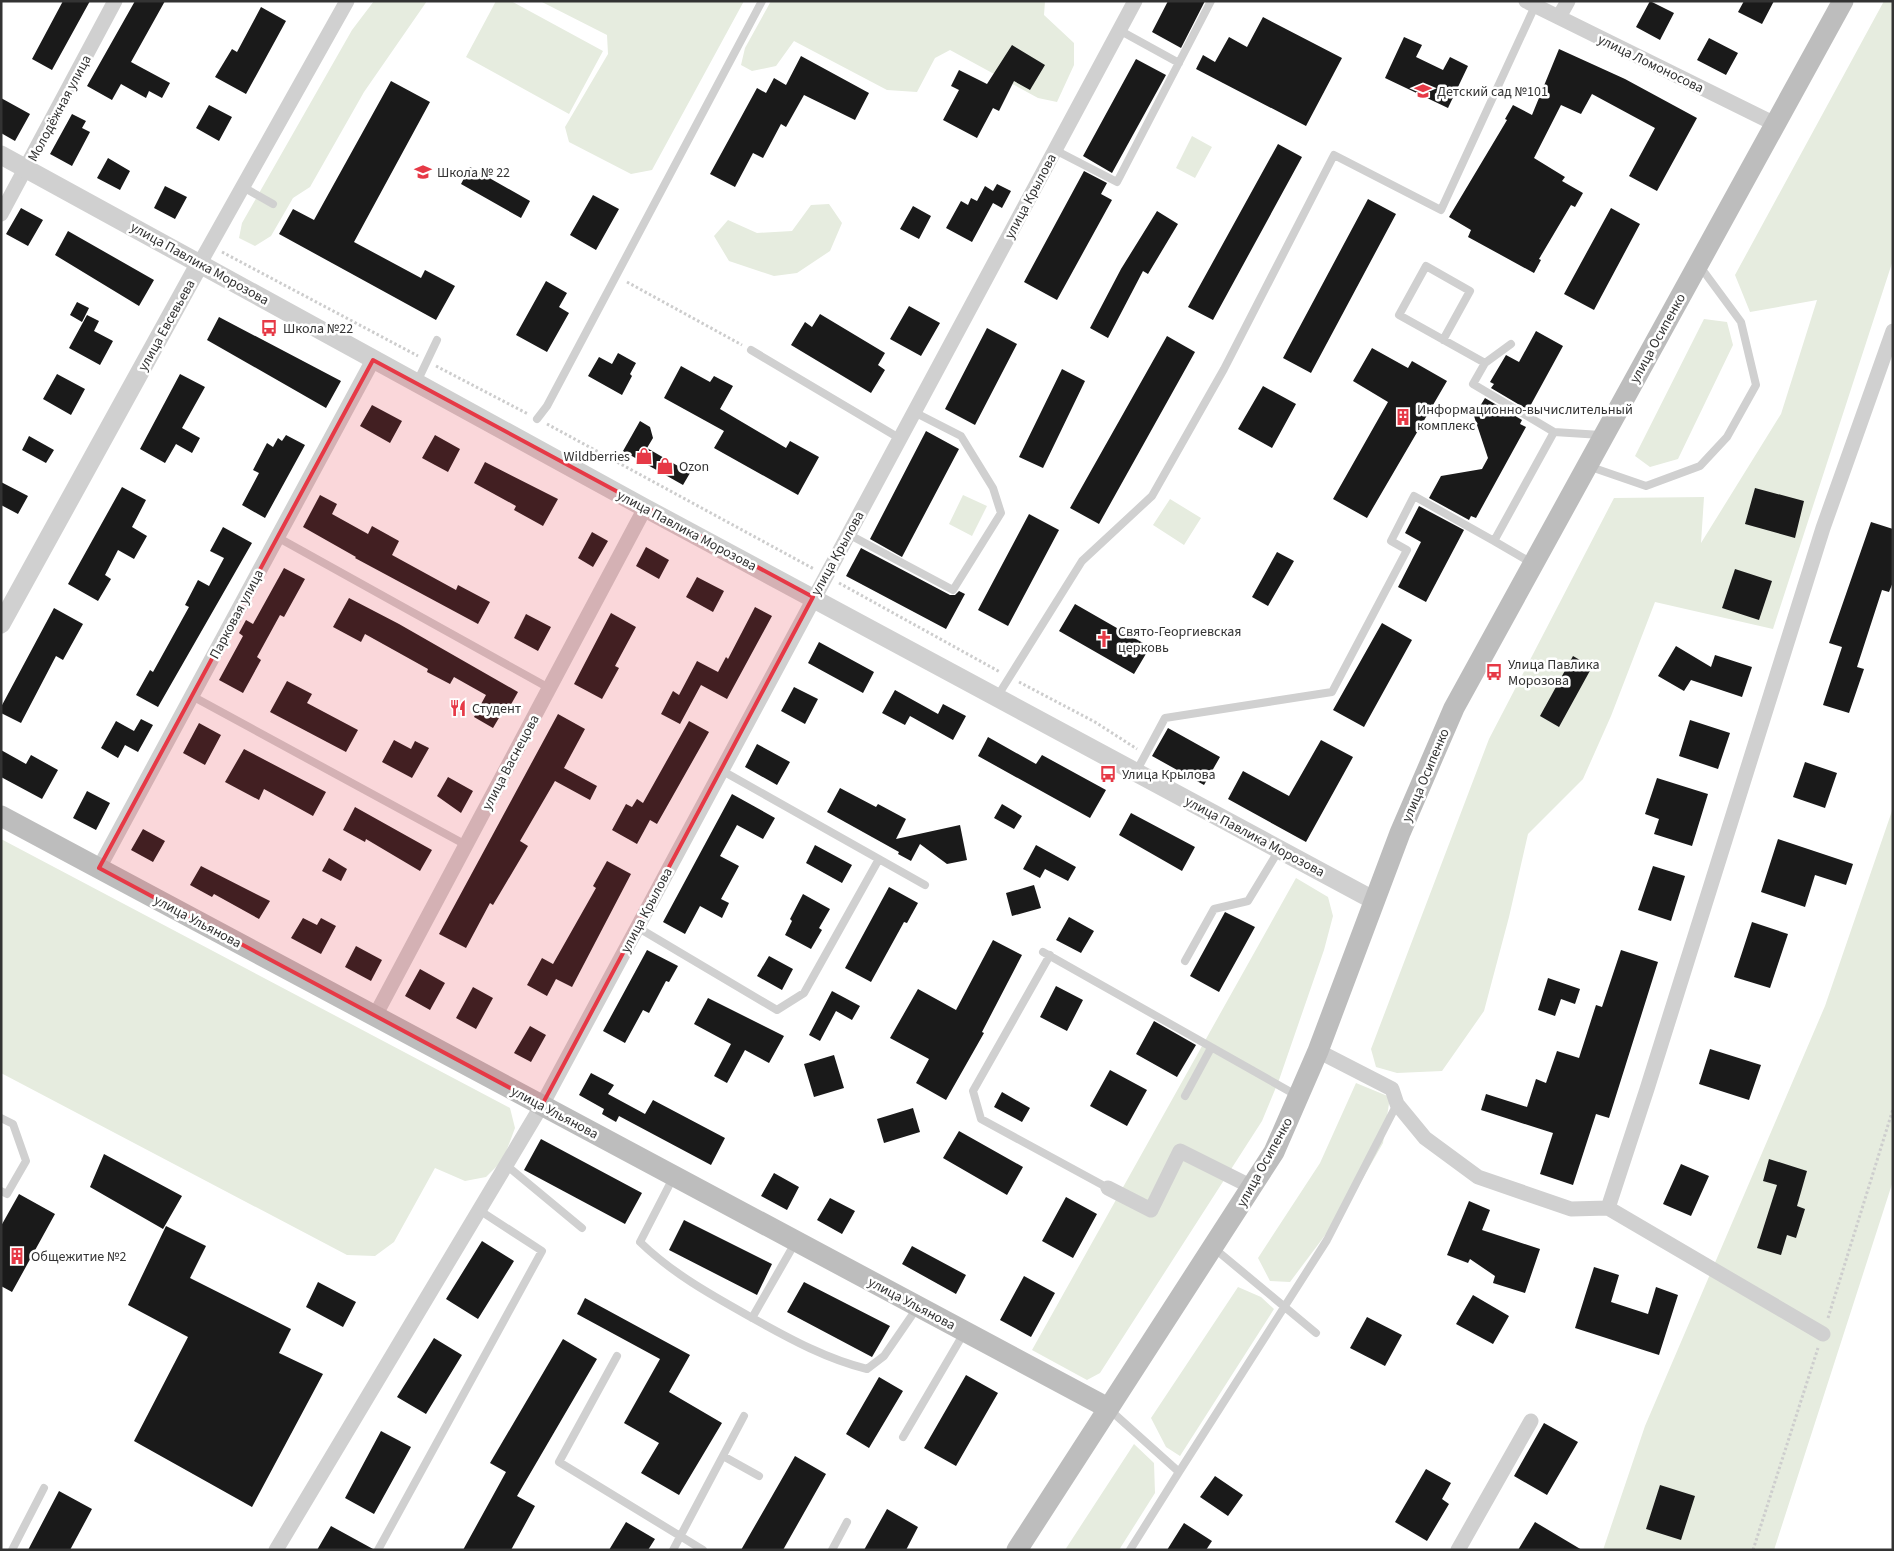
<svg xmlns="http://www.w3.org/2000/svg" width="1894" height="1551" font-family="'Source Sans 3',sans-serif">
<rect width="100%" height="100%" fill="#fff"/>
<!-- green -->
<path fill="#e6ecdf" d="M374,1H427L364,92L310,187L293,198L271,236L255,246L239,238L242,223L352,30Z
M496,1H511L603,51L569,114L466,57Z
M540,1H744L652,170L631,174L569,142L565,127L608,54L607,35Z
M771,1H1045L1044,15L1074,43V65L1057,102L1038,98L950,50L935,58L917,92L887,90L794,41L776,66L752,71L741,65L745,48Z
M1884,1H1893V260L1773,629L1655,602L1611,716L1583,779L1528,834L1509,917L1484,1011L1442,1071L1397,1073L1376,1067L1371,1049L1489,739L1614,498L1704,497L1701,543L1781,414L1817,300L1750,312L1735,275Z
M1192,136L1212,147L1195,178L1176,168Z
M829,204L842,223L830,251L797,273L774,276L729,261L714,236L728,220L757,233L792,231L811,205Z
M1704,319L1727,322L1733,345L1678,459L1650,467L1635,456Z
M963,495L987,506L972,536L949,524Z
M1170,499L1201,518L1184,545L1153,525Z
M1893,808V1181L1774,1550H1603L1645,1426L1825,1006Z
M1,839L510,1108L515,1128L503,1160L486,1177L465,1181L435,1168L394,1242L375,1256L347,1255L1,1073Z
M1296,878L1328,897L1333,916L1324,950L1279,1080L1262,1121L1100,1373L1087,1380L1032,1350Z
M1356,1083L1390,1097L1383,1143L1347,1206L1290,1282L1270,1281L1258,1258L1320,1163Z
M1238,1287L1261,1297L1274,1309L1180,1456L1166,1447L1151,1418Z
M1134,1444L1154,1463L1155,1493L1119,1550H1065Z"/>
<!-- building -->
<path fill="#1a1a1a" d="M63,1H90L52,70L32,59Z
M135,1H165L131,62L170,83L162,98L149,91L146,98L121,84L112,100L87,86Z
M1168,1H1205L1181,48L1152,32Z
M1650,1L1674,13L1660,40L1636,27Z
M1744,1H1774L1762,24L1738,12Z
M261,7L286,21L246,94L215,77L232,49L237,52Z
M1263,17L1342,58L1306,126L1196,69L1203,55L1215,62L1229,37L1247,47Z
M1404,37L1422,45L1416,57L1443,70L1450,57L1468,66L1448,108L1385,78Z
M1709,38L1738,53L1726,75L1697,60Z
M1012,45L1045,65L1030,90L1014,81L999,111L993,108L977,138L943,120L959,90L951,86L959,70L987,84Z
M1559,49L1625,79L1697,118L1657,191L1629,176L1655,128L1592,94L1581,114L1561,105L1534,158L1565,177L1562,181L1583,193L1575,207L1571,205L1539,259L1541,260L1534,273L1468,237L1471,230L1449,217L1507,120L1505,119L1513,105L1532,115Z
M801,56L869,93L855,120L804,95L786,127L781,124L763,158L753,153L735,187L710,174L757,88L766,93L774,78L786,85Z
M1136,59L1166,75L1112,173L1083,156Z
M391,81L430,102L354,242L421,278L425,270L455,286L436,320L279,234L293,209L314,220Z
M1,98L30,114L15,141L1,133Z
M209,105L232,117L219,141L196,128Z
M72,114L86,121L82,128L90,132L72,166L50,154Z
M1278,144L1302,157L1213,320L1188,307Z
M108,158L130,171L120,190L97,178Z
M470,167L530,201L521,218L461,184Z
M1084,171L1107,183L1101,194L1112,200L1057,300L1024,282Z
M997,184L1011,191L1002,208L993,203L972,242L946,228L961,201L968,205L971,198L977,201L985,186L993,191Z
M165,186L187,197L175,219L154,208Z
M593,195L619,209L596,250L570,235Z
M1368,199L1396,214L1311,373L1283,358Z
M913,206L931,216L919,239L900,229Z
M21,208L43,220L28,246L6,234Z
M1611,208L1640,224L1594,310L1564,294Z
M1157,211L1178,224L1148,274L1143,271L1108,338L1090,328L1121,269Z
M68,231L154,280L139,306L55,255Z
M546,281L567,293L559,307L569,313L547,352L516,335Z
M77,302L89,308L82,322L70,315Z
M909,306L940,323L921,356L890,339Z
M820,314L885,353L878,365L885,370L871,393L791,345L805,322L812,327Z
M87,315L99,321L94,331L113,341L100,365L69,348Z
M219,317L341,381L326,408L207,340Z
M987,328L1017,344L975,425L945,409Z
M1536,331L1563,346L1528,410L1491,388L1494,384L1490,382L1506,355L1519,362Z
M1167,336L1195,352L1099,524L1070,508Z
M1372,348L1408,368L1412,361L1447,381L1367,518L1333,499L1388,402L1353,381Z
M618,353L636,363L630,374L632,376L622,395L588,376L599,357L612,364Z
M681,366L710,382L714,376L733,386L720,409L786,448L790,441L819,457L798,495L714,448L724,431L664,398Z
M1062,369L1085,381L1043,468L1019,457Z
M57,374L85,389L71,415L43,399Z
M180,374L205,387L182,428L200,438L192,453L176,444L165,463L140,449Z
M1263,386L1296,404L1272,448L1238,429Z
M1485,398L1522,420L1520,424L1526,427L1476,518L1471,516L1469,520L1429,498L1441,476L1482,469L1488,458L1474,416Z
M372,405L402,421L390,443L360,426Z
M640,421L650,427L653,438L647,448L690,473L683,485L623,451Z
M926,431L959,449L902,557L870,539Z
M286,435L305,445L265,518L242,505L259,473L253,470L267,443L273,447L278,438L282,441Z
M435,435L460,449L448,472L422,458Z
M29,436L54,450L46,463L22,450Z
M485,462L558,499L543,526L514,510L516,506L474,483Z
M1,482L28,496L18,514L1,505Z
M122,487L146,500L132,527L147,536L134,559L118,550L105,575L111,579L98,601L68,584Z
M1755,488L1804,501L1795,538L1745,524Z
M320,495L337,504L332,514L368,534L372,526L399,541L392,555L456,590L458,585L490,602L478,624L355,558L356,557L303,527Z
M1419,506L1464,530L1426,602L1398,587L1421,542L1405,533Z
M1029,514L1059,530L1008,626L978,610Z
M1871,522L1893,529V582L1889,592L1882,590L1857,667L1864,669L1849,713L1823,705L1842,647L1829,643Z
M223,527L252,543L158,707L136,695L150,670L153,672L189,607L185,605L198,580L209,586L224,558L210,551Z
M592,532L608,541L593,567L578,558Z
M646,547L669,560L659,579L636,566Z
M861,548L950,595H955L959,591L965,594L946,629L846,576Z
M1277,552L1294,561L1268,606L1252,597Z
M284,568L305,579L284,617L280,615L257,657L261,660L243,693L219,680L243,636L239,633L246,620L253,624Z
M1735,569L1772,581L1759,620L1722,608Z
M697,577L724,591L713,612L686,597Z
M349,598L399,624L518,692L509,708L506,706L493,728L474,717L486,695L454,677L450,684L427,672L428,669L365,634L361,642L333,627Z
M1075,604L1150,647L1134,674L1059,631Z
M755,607L772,616L727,699L701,685L680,724L661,714L673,691L679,695L697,661L718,672L726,657L728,659Z
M54,608L83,624L63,660L56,656L21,723L1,713V707Z
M611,613L636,627L615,666L619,668L602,699L574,684Z
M526,614L551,627L538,651L514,638Z
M1382,623L1412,640L1364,727L1333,710Z
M819,642L874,672L863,693L808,663Z
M1676,646L1711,667L1715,655L1752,667L1742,697L1691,680L1684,691L1658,676Z
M1573,656L1592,667L1559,727L1540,716Z
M287,681L312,694L307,703L358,730L346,752L270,712Z
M794,687L818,699L805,724L781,711Z
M895,690L938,714L943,704L966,716L953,740L910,716L905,725L882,713Z
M558,714L585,729L564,768L597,786L590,800L555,781L520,841L528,846L493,905L490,903L466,948L439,934Z
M141,719L153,725L138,752L125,745L118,758L101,748L116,721L134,731Z
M1690,720L1730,733L1718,769L1679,756Z
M689,721L709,732L657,824L650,820L637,844L612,830L626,804L632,807L637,799L643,803Z
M199,723L221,735L205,765L183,753Z
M1168,728L1220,757L1204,785L1152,756Z
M988,737L1036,764L1042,755L1106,790L1090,818L978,756Z
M394,740L411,749L415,741L429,748L412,778L382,762Z
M1321,740L1353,757L1306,842L1228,799L1243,771L1289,796Z
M757,744L790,762L777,785L745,767Z
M244,749L326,792L313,816L264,789L259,800L225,782Z
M1,750L26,764L31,755L58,770L42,799L1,777Z
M1805,762L1837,773L1825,808L1793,797Z
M448,777L473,791L461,813L437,796Z
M1657,778L1708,794L1692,846L1654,834L1659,819L1645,814Z
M840,788L876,807L878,804L906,819L896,839L960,825L967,860L947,864L920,844L911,861L898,854L899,852L827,812Z
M87,791L110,803L96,830L73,818Z
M732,794L775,818L763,839L737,825L720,856L739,866L721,899L729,903L722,918L700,906L685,934L663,922Z
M1002,804L1022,816L1014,829L994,818Z
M355,807L432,850L420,871L366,839L365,842L343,830Z
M1131,813L1195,847L1182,871L1119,835Z
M143,829L165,841L153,862L131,850Z
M1778,839L1853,864L1846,885L1815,875L1805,907L1761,892Z
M815,845L852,865L842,883L806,863Z
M1036,845L1076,867L1068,881L1045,869L1040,878L1023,869Z
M329,858L347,869L341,881L322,871Z
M607,861L631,874L572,987L556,979L547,996L527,985L542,958L553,964L596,888L593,886Z
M201,866L270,901L259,919L214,894L212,897L190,885Z
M1653,866L1685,876L1671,921L1638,910Z
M1034,885L1041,908L1012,916L1006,893Z
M889,887L918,903L907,923L904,922L871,982L845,968Z
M803,894L830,909L819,928L822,930L811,949L785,935L792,921L790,919Z
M1225,912L1255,927L1219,992L1190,976Z
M1069,917L1094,931L1081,953L1056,940Z
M303,918L317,925L321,918L336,926L321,954L291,938Z
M1752,922L1788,934L1770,988L1734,977Z
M993,940L1022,955L982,1032L984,1033L946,1100L916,1083L929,1059L890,1038L918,989L956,1010Z
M356,946L382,960L371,981L345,967Z
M647,950L678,966L669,982L666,981L649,1013L643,1010L625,1043L603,1031Z
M1621,950L1658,962L1609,1118L1596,1114L1573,1185L1540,1174L1553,1133L1481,1110L1486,1094L1527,1107L1536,1079L1546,1083L1557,1051L1579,1058L1596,1005L1602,1007Z
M769,956L793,969L782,990L757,976Z
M420,969L445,983L430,1010L405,996Z
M1548,978L1580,989L1575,1004L1561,999L1555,1016L1538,1010Z
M1056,986L1083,1000L1067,1031L1040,1017Z
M473,987L493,998L476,1029L456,1018Z
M832,991L860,1006L852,1020L836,1011L820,1041L809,1035Z
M708,998L784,1036L769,1063L745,1050L727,1083L714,1076L731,1044L694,1024Z
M1154,1021L1196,1045L1177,1077L1136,1054Z
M530,1026L546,1035L531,1062L514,1053Z
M1710,1049L1761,1065L1749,1100L1699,1084Z
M834,1055L844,1088L814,1097L804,1064Z
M1110,1070L1147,1090L1127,1126L1090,1106Z
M591,1073L614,1085L608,1094L645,1114L653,1100L725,1138L711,1165L619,1116L616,1122L602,1114L604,1109L579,1095Z
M1002,1092L1030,1108L1022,1122L994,1107Z
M913,1108L920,1132L884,1143L877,1119Z
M959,1131L1023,1167L1007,1195L943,1158Z
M541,1139L642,1193L625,1224L524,1170Z
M104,1154L182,1196L163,1229L90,1187Z
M1769,1159L1807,1171L1797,1206L1805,1209L1796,1238L1787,1235L1781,1255L1757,1248L1777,1185L1763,1181Z
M1681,1164L1709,1176L1691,1216L1663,1204Z
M774,1173L799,1187L787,1210L761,1196Z
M19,1194L55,1214L12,1292L1,1286V1226Z
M1066,1197L1097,1214L1073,1258L1042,1241Z
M830,1198L855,1211L842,1234L817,1220Z
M1469,1201L1490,1210L1482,1230L1540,1249L1525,1293L1493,1283L1495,1276L1470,1259L1468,1263L1447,1255Z
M684,1220L772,1264L757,1295L669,1250Z
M166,1226L206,1246L190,1278L291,1329L279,1353L323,1374L252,1507L134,1441L188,1337L128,1305Z
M482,1241L514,1261L478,1319L446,1299Z
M912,1246L966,1275L956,1294L902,1264Z
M1594,1267L1619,1275L1611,1302L1648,1314L1656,1287L1678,1295L1659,1355L1575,1328Z
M1024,1276L1055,1293L1031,1337L1000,1320Z
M318,1282L356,1302L343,1327L306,1307Z
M804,1282L890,1326L872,1357L787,1312Z
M1473,1295L1509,1316L1493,1344L1456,1324Z
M585,1298L690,1355L669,1392L722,1423L679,1495L641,1473L659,1443L624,1423L660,1359L577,1314Z
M1367,1317L1402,1335L1385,1366L1350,1348Z
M434,1338L462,1355L426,1414L397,1397Z
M563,1339L597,1359L517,1496L535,1506L511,1550H463L506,1472L490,1463Z
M966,1375L998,1393L956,1466L924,1448Z
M879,1377L903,1391L869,1448L846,1434Z
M1544,1423L1578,1442L1547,1495L1514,1476Z
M381,1431L411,1447L374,1514L345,1498Z
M795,1456L826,1474L783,1550H741Z
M1426,1469L1451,1483L1442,1499L1449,1504L1427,1541L1395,1522Z
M1215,1476L1243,1495L1228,1516L1200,1497Z
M1660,1485L1695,1496L1681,1540L1646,1529Z
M59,1491L92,1509L70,1550H28Z
M887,1509L918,1527L906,1550H864Z
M626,1522L655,1539L648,1550H609Z
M1535,1522L1582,1550H1518Z
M1184,1523L1212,1541L1206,1550H1167Z
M331,1526L373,1549L372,1550H317Z"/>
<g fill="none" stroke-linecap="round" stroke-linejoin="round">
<!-- path -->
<path stroke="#cdcdcd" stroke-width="3" stroke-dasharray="2.5 2.5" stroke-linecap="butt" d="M222,252L418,356
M627,282L742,345
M436,366L528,414
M547,424L814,569
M839,583L1000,672
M1019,682L1095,722L1137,749
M1828,1318L1893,1109
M1753,1550L1818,1348"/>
<!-- service -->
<path stroke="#d0d0d0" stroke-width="8" d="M1119,30L1179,63
M1055,150L1117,182L1211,1
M243,187L273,204
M1443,340L1470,291L1426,266L1399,315L1485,363
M1511,344L1485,363L1473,384L1554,432
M751,350L899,438
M417,382L437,340
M537,419L547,406L762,1
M1588,466L1646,486L1700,466L1727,437L1756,385L1741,322L1699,265
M848,534L953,590L1001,513L993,488L961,436L914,412
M277,537L549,688
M1532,563L1494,541L1554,432L1601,435
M192,696L466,845
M997,697L1082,561L1152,496L1224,369L1334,155L1441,210L1535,6
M721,770L925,885
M1136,772L1165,718L1332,692L1407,550L1391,541L1414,496L1494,541
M637,927L777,1010L804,993L879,859
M1043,952L1296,1095
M1050,955L973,1091L981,1119L1108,1188
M1185,961L1214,909L1248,901L1279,850
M1185,1096L1211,1048
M1,1118L13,1124L26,1161L7,1194L1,1191
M506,1165L582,1228
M674,1176L640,1242C674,1275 715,1297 756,1320C792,1340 827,1359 867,1369L884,1356L917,1308
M1215,1249L1316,1333
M752,1318L795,1243
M617,1356L559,1462L703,1550
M1110,1410L1179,1472L1130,1550
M903,1437L964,1333
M723,1456L759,1476
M1179,1472L1327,1240L1397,1104
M12,1550L44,1488
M378,1550L542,1251L479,1210
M673,1550L744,1416
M832,1550L847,1522"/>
<!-- minor -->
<path stroke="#d0d0d0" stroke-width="15" d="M1526,1L1775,124
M1559,17L1568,1
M1,214L115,1
M200,263L347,1
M99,868L373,360
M375,1016L645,508
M1318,1051L1392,1089L1397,1104L1425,1138L1478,1177L1571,1209L1608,1208L1647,1089L1823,528L1893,331
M1108,1188L1151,1210L1180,1151L1252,1187
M1608,1208L1823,1334
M276,1550L542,1105L1135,1
M1458,1550L1531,1421"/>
<!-- tertiary -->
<path stroke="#d0d0d0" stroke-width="19" d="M1,155L645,508L1375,901
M1,624L200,263"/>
<!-- secondary -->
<path stroke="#bdbdbd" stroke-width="21" d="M1,816L1108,1408
M1017,1550L1274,1152L1318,1051L1400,833L1454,708L1843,1"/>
</g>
<!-- marked area -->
<path fill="#e63946" fill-opacity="0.2" stroke="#e63946" stroke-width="4" stroke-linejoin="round" d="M373,360L813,597L542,1105L99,868Z"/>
<!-- icons -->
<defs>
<g id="school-bare" transform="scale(1.35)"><path d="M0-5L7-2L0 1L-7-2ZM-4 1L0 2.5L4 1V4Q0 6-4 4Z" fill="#e63946" stroke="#fff" stroke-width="2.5" paint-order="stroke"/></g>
<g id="bus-bare" transform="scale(1.35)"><path d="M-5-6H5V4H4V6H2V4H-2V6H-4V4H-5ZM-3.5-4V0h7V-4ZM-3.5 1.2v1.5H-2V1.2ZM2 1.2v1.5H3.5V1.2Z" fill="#e63946" stroke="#fff" stroke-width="2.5" paint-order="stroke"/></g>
<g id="building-bare" transform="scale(1.35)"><path d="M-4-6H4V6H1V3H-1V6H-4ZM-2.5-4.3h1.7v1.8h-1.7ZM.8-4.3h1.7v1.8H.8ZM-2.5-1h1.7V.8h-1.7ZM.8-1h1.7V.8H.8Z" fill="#e63946" stroke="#fff" stroke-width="2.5" paint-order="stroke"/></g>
<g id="shop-bare" transform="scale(1.35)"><path d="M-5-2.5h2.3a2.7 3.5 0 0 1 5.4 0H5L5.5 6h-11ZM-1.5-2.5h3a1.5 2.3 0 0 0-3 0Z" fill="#e63946" stroke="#fff" stroke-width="2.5" paint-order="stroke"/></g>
<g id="church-bare" transform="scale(1.35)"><path d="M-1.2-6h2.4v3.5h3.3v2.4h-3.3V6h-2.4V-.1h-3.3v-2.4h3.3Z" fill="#e63946" stroke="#fff" stroke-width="2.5" paint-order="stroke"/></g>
<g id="restaurant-bare" transform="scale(1.35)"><path d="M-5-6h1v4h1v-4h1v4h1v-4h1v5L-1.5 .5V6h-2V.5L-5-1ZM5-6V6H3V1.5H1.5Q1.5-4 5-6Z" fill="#e63946" stroke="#fff" stroke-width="2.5" paint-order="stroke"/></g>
</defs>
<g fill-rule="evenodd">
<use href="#school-bare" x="1423" y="91"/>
<use href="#school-bare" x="423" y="172"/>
<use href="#bus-bare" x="269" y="328"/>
<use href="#building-bare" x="1403" y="417"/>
<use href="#shop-bare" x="644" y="456"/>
<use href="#shop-bare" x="665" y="466"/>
<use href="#church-bare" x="1104" y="639"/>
<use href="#bus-bare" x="1494" y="672"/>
<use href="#restaurant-bare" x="458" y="708"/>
<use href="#bus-bare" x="1108" y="774"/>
<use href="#building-bare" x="17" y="1256"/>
</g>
<g text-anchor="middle" stroke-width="5" stroke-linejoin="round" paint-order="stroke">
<!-- street labels -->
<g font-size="14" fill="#333" stroke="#fff">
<text transform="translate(1651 63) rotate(26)" y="5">улица Ломоносова</text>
<text transform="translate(59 108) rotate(-62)" y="5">Молодёжная улица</text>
<text transform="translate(1030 196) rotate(-62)" y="5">улица Крылова</text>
<text transform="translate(200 263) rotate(29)" y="5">улица Павлика Морозова</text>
<text transform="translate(166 325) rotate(-61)" y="5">улица Евсевьева</text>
<text transform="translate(1657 338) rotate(-61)" y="5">улица Осипенко</text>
<text transform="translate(687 530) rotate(28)" y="5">улица Павлика Морозова</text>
<text transform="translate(837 553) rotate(-61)" y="5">улица Крылова</text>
<text transform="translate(236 614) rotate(-62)" y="5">Парковая улица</text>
<text transform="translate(510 762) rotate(-62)" y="5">улица Васнецова</text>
<text transform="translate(1425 775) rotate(-67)" y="5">улица Осипенко</text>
<text transform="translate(1255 836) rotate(28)" y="5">улица Павлика Морозова</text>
<text transform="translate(646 910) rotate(-62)" y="5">улица Крылова</text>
<text transform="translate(198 921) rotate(28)" y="5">улица Ульянова</text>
<text transform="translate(555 1112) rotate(28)" y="5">улица Ульянова</text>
<text transform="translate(1264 1162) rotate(-61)" y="5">улица Осипенко</text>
<text transform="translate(912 1303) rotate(28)" y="5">улица Ульянова</text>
</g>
<!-- poi labels -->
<g font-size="14" fill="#333" stroke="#fff" text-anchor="start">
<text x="1437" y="96">Детский сад №101</text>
<text x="437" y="177">Школа № 22</text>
<text x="283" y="333">Школа №22</text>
<text x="1417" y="414">Информационно-вычислительный<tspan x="1417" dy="16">комплекс</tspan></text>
<text x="630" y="461" text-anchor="end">Wildberries</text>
<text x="679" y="471">Ozon</text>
<text x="1118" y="636">Свято-Георгиевская<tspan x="1118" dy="16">церковь</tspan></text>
<text x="1508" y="669">Улица Павлика<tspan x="1508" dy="16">Морозова</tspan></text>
<text x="472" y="713">Студент</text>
<text x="1122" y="779">Улица Крылова</text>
<text x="31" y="1261">Общежитие №2</text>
</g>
</g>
<!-- border -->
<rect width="1894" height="1551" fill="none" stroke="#333333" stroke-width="5"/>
</svg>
